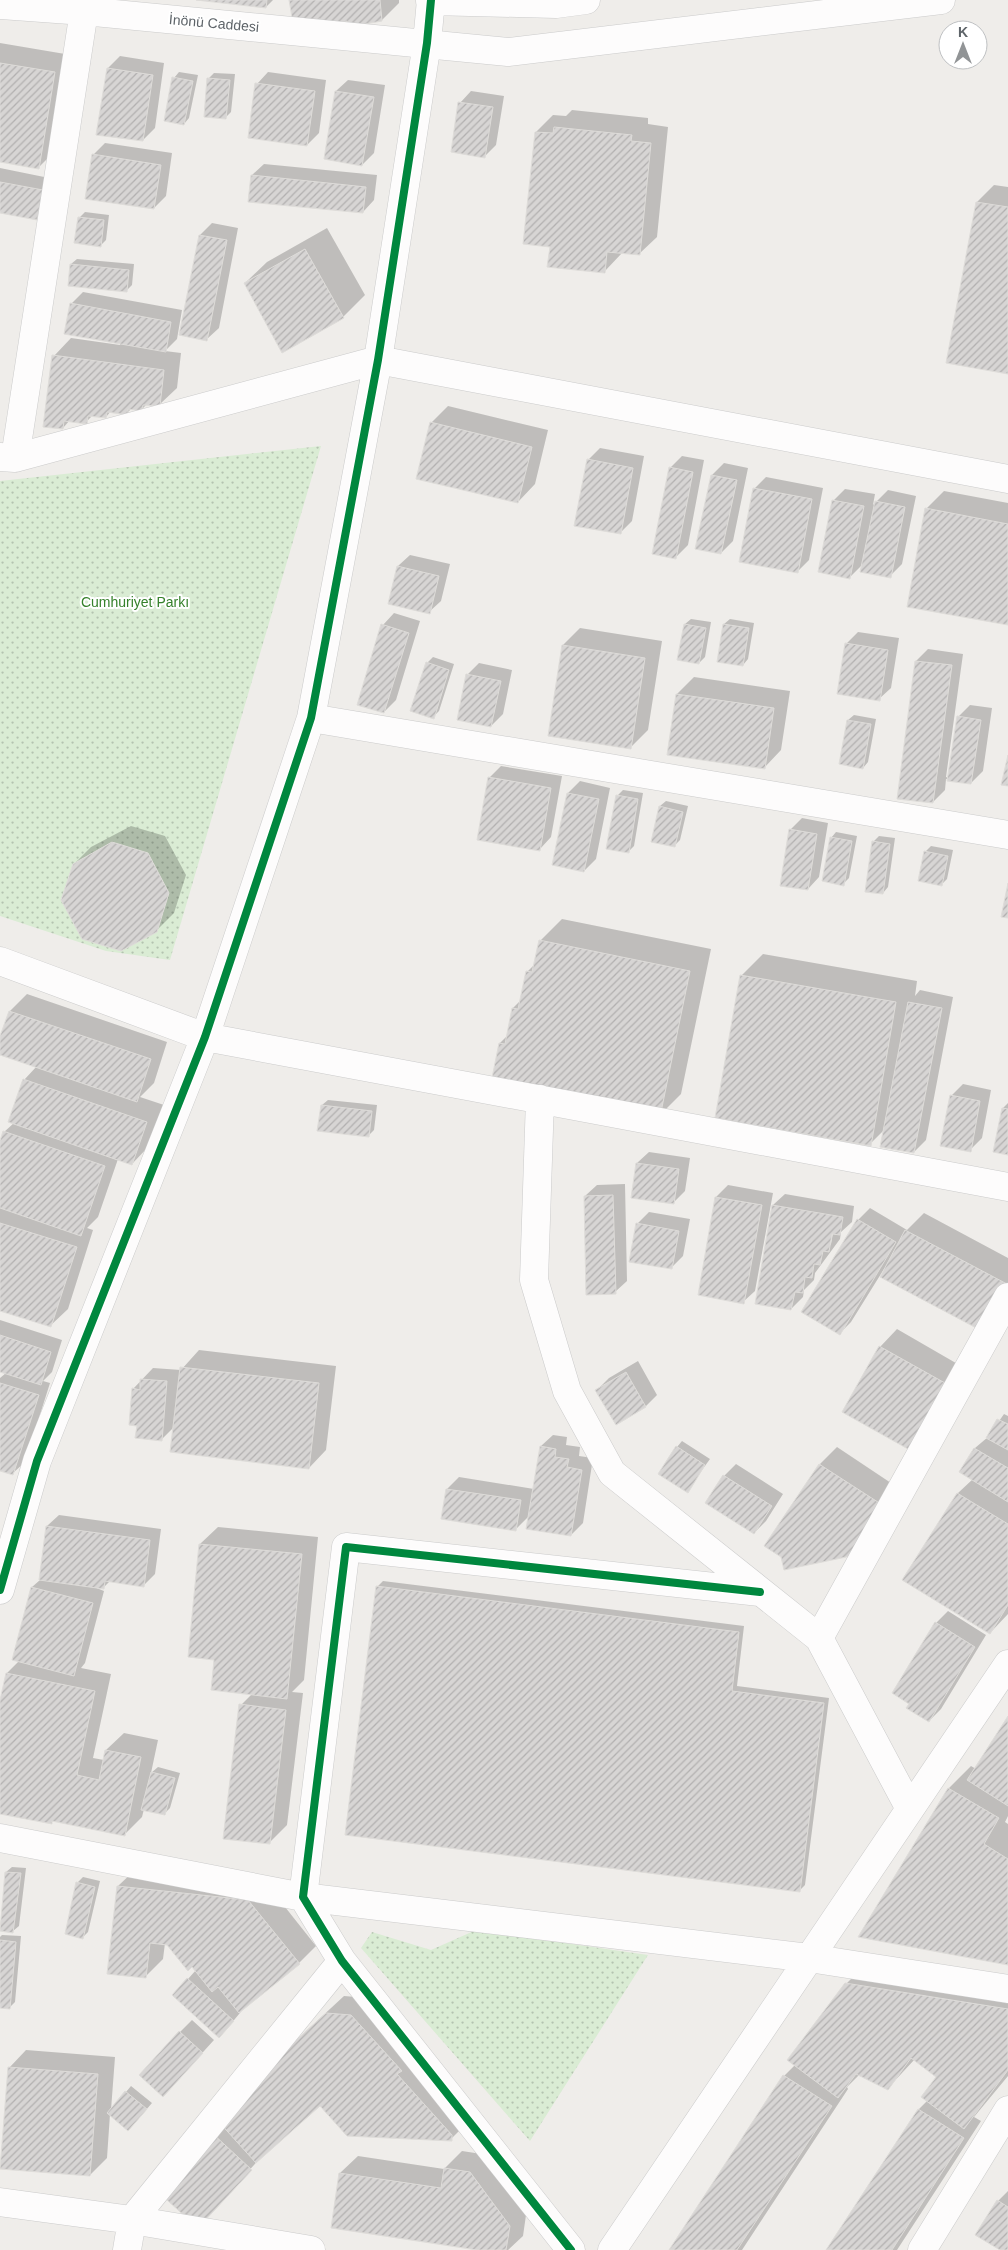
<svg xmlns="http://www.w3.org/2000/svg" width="1008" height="2250" font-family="Helvetica,sans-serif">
<defs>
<pattern id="park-dots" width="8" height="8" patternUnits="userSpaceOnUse" patternTransform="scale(1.25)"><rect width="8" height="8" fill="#daecd4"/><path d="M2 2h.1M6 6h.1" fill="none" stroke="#b4c3b0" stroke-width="1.8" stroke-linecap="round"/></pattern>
<pattern id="building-hatch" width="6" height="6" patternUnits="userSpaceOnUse" patternTransform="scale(1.25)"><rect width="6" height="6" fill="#d7d5d4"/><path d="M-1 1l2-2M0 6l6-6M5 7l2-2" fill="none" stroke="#b2b0b0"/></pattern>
</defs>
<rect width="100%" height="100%" fill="#efedea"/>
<!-- park -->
<path fill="url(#park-dots)" d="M321,446L170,960L106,951L0,916V481Z
M476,1930L648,1955L530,2141L361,1948L372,1932L431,1950Z"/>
<!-- shadow -->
<path fill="#0003" fill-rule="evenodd" d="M201,0H273L266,7Z
M290,0H399V3L382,20H348L321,17Z
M0,43L71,55L56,150L38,168L0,161Z
M120,56L164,63L155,128L143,140L108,68Z
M179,72L198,75L189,118L184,124L174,78Z
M268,72L326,80L319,133L307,145L257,84Z
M214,73L235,74L231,112L226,117L209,78Z
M348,80L385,85L374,153L362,165L336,91Z
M471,91L504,96L496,145L485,156L460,103Z
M572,110L648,118V124L668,127L657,237L639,254L622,253L605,271L551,245L536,132L553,115L566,116Z
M105,143L172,153L166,196L154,208L93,155Z
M264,164L377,175L374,200L363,212L252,175Z
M0,168L54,179L49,207L37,219L0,212Z
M994,185L1008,187V373L948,362L977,202Z
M85,212L109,215L106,240L100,246L79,218Z
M212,223L238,228L219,328L207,339L200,235Z
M327,228L365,295L343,317L245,283L267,262Z
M77,259L134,264L132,285L126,291L71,264Z
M83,292L182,310L177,339L165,351L181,353L177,388L159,405L147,404L142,409L132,408L127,413L111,411L106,417L93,415L86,422L70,420L63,428L54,356L71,338L120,345V342L71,304Z
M448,406L548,430L535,484L518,502L431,423Z
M600,448L644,456L632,521L620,533L588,460Z
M682,456L704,460L688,545L676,557L670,468Z
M724,463L748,468L733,541L721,553L697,548L712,475Z
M766,477L823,488L809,560L797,572L754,489Z
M845,489L875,494L873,505L888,490L916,496L902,564L890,576L863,564L850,577L833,501Z
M944,491L1008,503V624L927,508Z
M410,555L450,564L441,601L429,612L398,566Z
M394,613L420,621L396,700L384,712L383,625Z
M691,619L711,622L705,657L699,663L685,624Z
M730,619L754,623L748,659L743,665L724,624Z
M580,628L662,641L648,730L631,747L549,735L563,645Z
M858,632L899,638L891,688L879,699L846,644Z
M928,649L963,654L946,777L949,778L958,717L970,705L992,708L983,771L971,783L946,779L945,790L933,802L898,797L916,661Z
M433,657L454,664L439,711L433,717L427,663Z
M479,663L512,670L503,714L491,726L467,675Z
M694,677L790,691L781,750L764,768L677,694Z
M854,715L876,719L868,762L863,768L848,720Z
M501,766L562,776L551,837L540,849L489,778Z
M580,781L610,788L596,859L584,871L568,793Z
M623,790L643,793L634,846L628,852L617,796Z
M666,801L688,806L680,840L674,846L652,841L660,806Z
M802,818L828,823L819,877L808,889L790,830Z
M131,826L165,836L186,875L174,913L156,931L74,864L91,847Z
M836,832L857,836L849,878L843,884L831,838Z
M879,836L895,838L888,887L883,893L873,842Z
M931,846L953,850L947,879L941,885L925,852Z
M562,919L711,949L681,1094L659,1116L492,1082L500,1043L508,1035L513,1008L521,1000L527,972L535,964L540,941Z
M763,954L917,981L915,996L920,990L953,997L926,1140L914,1152L884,1130L870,1144L741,976Z
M27,994L167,1042L154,1083L140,1097L164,1105L149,1146L132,1164L118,1159L98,1217L87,1228L93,1230L68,1309L50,1326L0,1310V1145L4,1132L14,1123L24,1080L37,1066L0,1054V1040L10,1011Z
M963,1084L991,1090L982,1138L970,1150L951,1096Z
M328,1100L377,1105L374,1130L368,1136L322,1105Z
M1008,1103V1154L1003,1108Z
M649,1152L690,1158L685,1191L673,1203L637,1163Z
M625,1184L627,1281L615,1292L585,1196L597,1185Z
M728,1185L773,1193L755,1291L743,1302L699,1294L716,1197Z
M785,1194L854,1206L852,1222L841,1232L840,1239L815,1273L814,1280L804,1290L803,1297L791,1309L773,1205ZM832,1227L834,1228L831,1244L828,1247Z
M870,1208L907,1230L924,1213L1008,1258V1295L884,1269L851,1322L839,1334L858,1220Z
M649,1212L690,1219L683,1256L672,1267L637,1224Z
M0,1320L62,1340L52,1372L43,1381L50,1383L25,1462L13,1473L0,1469V1378L6,1373L0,1371Z
M897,1329L961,1366L925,1430L908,1447L843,1411L880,1347Z
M199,1350L336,1366L326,1450L309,1468L174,1427L162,1439L133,1389L153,1368L181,1370Z
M638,1361L657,1395L646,1406L597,1390L609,1378Z
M1004,1414L1008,1416V1614L990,1633L904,1579L958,1493L973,1479L961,1472L975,1448L988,1437Z
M553,1435L567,1437L566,1445L580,1447L579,1456L593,1458L583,1523L571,1535L530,1515L515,1530L447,1489L459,1477L534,1489L541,1446Z
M682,1441L710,1459L687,1491L677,1447Z
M837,1447L900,1489L868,1537L820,1464Z
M736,1464L783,1494L766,1521L754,1533L724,1476Z
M59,1515L161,1529L155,1574L143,1586L110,1581L103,1588L94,1587L104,1591L85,1663L81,1668L111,1674L93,1758L104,1760L106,1750L124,1733L158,1740L151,1773L158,1767L180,1773L170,1808L164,1814L144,1809L142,1817L125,1834L54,1820L51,1823L0,1812V1706L7,1673L19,1661L32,1587L40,1580L47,1526Z
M218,1527L318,1537L304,1680L292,1692L303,1693L287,1825L269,1843L241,1705L252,1694L216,1659L200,1544Z
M383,1581L744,1626L737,1686L829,1698L805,1885L799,1891L377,1587Z
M948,1611L986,1635L941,1709L929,1721L936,1623Z
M1008,1718V1816L1005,1822L1008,1824V1964L860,1936L949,1788L971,1766L976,1769Z
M12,1867L26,1868L19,1926L13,1931L0,1929L6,1872Z
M136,1869L266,1883L316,1946L299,1963L244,2008L230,2025L188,1979L196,1970L167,1943H165L163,1959L146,1976L118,1886Z
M83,1877L100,1881L88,1932L83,1937L77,1883Z
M2,1935L21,1936L15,2002L9,2008L0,2007V1937Z
M868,1962L1008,1984V2076L974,2117L981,2121L897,2250H828L919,2109L928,2100L938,2077L915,2059L888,2088L860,2074L847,2087L848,2089L742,2250H671L784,2076L795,2065L846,1984Z
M344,1996L368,1998L468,2122L451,2139L320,2104L262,2156L209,2215L159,2191L278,2057Z
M192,2020L214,2040L175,2083L180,2032Z
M26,2050L115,2057L111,2110L131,2086L152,2103L134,2124L110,2114L107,2158L90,2175L9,2068Z
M462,2151L488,2155L527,2208L523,2236L508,2250H486L332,2227L340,2173L358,2156L444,2169Z
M1008,2191V2250H1002L998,2201Z"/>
<!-- building -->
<path fill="url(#building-hatch)" stroke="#dedcd9" d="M196,0H267L266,8Z
M289,0H380L382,21L348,27L347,21L321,26L320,19L293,23Z
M0,63L55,72L39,169L0,162Z
M107,68L153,75L143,141L96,135Z
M172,77L193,81L184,125L164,121Z
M207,78L230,80L226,119L204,117Z
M255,83L315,91L307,146L248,138Z
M335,91L374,97L362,166L324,159Z
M458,102L493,107L485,158L451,152Z
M554,127L632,135L631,141L651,143L640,255L607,252L605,273L547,267L550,247L523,244L535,132L553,133Z
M92,154L161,165L154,209L85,199Z
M251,175L366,187L363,213L248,202Z
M0,182L43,190L37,220L0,213Z
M976,202L1008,207V374L946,363Z
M78,217L104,220L101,247L74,243Z
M199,235L227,240L207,341L179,335Z
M305,249L344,318L282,353L244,283Z
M70,264L129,270L127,292L68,286Z
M70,303L171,322L166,352L64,334Z
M52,355L164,370L160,406L143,405L142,411L128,409V415L107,412L106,418L88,416L87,424L64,421L63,429L43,427Z
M430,422L532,447L518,503L416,479Z
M587,459L633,468L621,534L574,526Z
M669,467L693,472L676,559L652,554Z
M711,475L737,480L721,554L695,549Z
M753,488L812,499L798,573L739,562Z
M832,500L864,506L850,579L818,572Z
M875,501L905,507L891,578L860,572Z
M925,508L1008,524V625L907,607Z
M397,566L439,576L430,614L388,604Z
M381,624L409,633L384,713L357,705Z
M684,624L706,628L699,664L677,660Z
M723,624L749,628L743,666L717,662Z
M845,643L888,650L880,701L837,694Z
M562,645L645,658L631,749L548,736Z
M915,661L952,665L933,803L897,799Z
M426,662L449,670L434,719L410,711Z
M466,674L501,681L491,727L457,720Z
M676,694L774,708L765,769L667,755Z
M957,716L981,720L971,784L947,781Z
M847,720L871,724L863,769L839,764Z
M1008,755V786L1001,785Z
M488,777L551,788L540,851L477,840Z
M567,793L599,799L584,872L552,865Z
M616,795L638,799L629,853L606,849Z
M659,806L683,812L675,847L651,842Z
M789,829L817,834L808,890L780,886Z
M830,837L852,841L844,886L822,881Z
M872,841L890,844L883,894L865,892Z
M112,842L148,853L169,893L157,932L121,951L82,939L61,900L73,864Z
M924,851L948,856L942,886L918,881Z
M1008,883V918L1001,917Z
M539,940L690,971L660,1117L491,1083L499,1043L505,1044L512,1008L518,1009L526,971L532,972Z
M740,975L896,1002L871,1146L715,1118Z
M908,1002L942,1008L914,1153L880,1147Z
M9,1011L151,1059L137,1102L0,1055V1036Z
M23,1079L147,1122L132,1165L8,1122Z
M950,1095L980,1101L971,1152L940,1146Z
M321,1105L372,1111L369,1137L317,1131Z
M1002,1108L1008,1109V1155L993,1152Z
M3,1131L105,1166L81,1236L0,1208V1141Z
M636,1163L679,1169L674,1204L631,1198Z
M613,1195L616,1294L586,1295L584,1196Z
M715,1197L762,1205L744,1304L698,1295Z
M772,1205L843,1217L840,1235L832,1234L829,1252L823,1251L820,1265L814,1264L812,1278L805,1277L803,1293L795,1292L791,1310L755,1304Z
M857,1219L896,1242L840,1335L801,1312Z
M0,1223L77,1247L51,1327L0,1311Z
M636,1223L679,1231L672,1269L629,1262Z
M905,1230L1007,1284L982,1331L880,1277Z
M0,1335L51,1352L41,1385L0,1372Z
M879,1346L945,1383L908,1449L842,1412Z
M180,1367L319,1383L309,1469L170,1452Z
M626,1372L646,1407L616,1425L595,1390Z
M140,1379L167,1381L162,1441L135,1438L137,1426L129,1425L132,1388L140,1390Z
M0,1383L39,1395L13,1475L0,1471Z
M997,1419L1008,1424V1450L986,1438Z
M540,1446L556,1449L555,1457L569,1459L567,1467L582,1470L571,1536L526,1529Z
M676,1446L705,1465L688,1493L658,1474Z
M974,1448L1008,1468V1502L959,1472Z
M819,1464L884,1506L851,1556L784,1570L781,1557L764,1546Z
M723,1475L772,1506L754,1534L705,1503Z
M446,1489L521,1500L516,1531L441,1519Z
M957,1493L1008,1524V1605L990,1634L902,1580Z
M46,1526L150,1540L144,1587L105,1581L104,1589L39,1580Z
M199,1544L302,1554L287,1699L211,1690L214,1660L188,1657Z
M376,1586L739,1632L732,1691L824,1703L800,1892L345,1835Z
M31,1587L93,1603L74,1676L12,1660Z
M935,1622L975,1647L929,1722L906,1708L909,1704L892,1693Z
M6,1673L95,1691L77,1775L99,1780L105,1750L141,1757L125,1836L52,1821V1824L0,1814V1700Z
M239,1704L286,1710L270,1844L223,1839Z
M1008,1716V1806L967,1780Z
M151,1772L175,1778L165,1815L141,1810Z
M948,1788L999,1818L984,1844L1008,1859V1965L858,1937Z
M5,1872L21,1873L13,1933L0,1931Z
M76,1882L95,1887L83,1939L65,1934Z
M117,1886L248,1900L300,1964L239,2013L218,1987L212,1992L192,1967L188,1971L167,1945L150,1943L146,1978L107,1974Z
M0,1940L16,1942L10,2009L0,2008Z
M187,1978L234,2021L219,2038L172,1995Z
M845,1983L1008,2009V2070L964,2129L921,2097L936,2077L911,2058L888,2090L856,2074L838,2098L787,2060Z
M326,2013L351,2015L402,2071L397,2074L452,2135V2141L347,2136L320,2106L256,2163L218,2121L264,2079L259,2074Z
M179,2031L203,2053L163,2097L139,2075Z
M8,2067L98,2074L90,2176L0,2169Z
M783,2075L832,2106L737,2250H669Z
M125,2091L147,2109L128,2131L107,2113Z
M918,2109L964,2138L892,2250H826Z
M211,2132L252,2170L198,2228L157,2191Z
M444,2168L470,2172L510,2226L506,2250H477L331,2228L339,2173L441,2188Z
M997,2200L1008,2207V2250H1000L975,2235Z"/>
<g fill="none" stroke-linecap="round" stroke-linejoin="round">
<!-- minor casing -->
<g stroke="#cbcbcb" stroke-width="29">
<path id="minor" d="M430,1L556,4L586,0
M0,5L84,11L508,52L941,0
M0,457L15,458L378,360L1008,479
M15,458L84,11
M311,718L1008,835
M0,961L205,1037L1008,1187
M540,1099L534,1280L567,1391L612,1473L819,1638L910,1809
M0,1590L37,1461L205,1037L311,718L378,360L427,43L431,0
M819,1638L1008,1297
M0,1838L303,1897L809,1958L1008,1989
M0,2202L132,2220L311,2250
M127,2250L132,2220L342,1961
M571,2250L342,1961L303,1897L346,1547L760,1592
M612,2250L1008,1664
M922,2250L1008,2110"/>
</g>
<!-- minor -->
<use href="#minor" stroke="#fdfcfc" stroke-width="28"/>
<!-- cycleway casing -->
<g stroke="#fff" stroke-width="11">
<path id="cycleway" d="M0,1590L37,1461L205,1037L311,718L378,360L427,43L431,0
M571,2250L342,1961L303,1897L346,1547L760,1592"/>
</g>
<!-- cycleway -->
<use href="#cycleway" stroke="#00873e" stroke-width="8"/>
</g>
<g text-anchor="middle" stroke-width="4" stroke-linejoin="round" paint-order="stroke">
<!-- street labels -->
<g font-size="14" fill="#5e6469" stroke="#fff">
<text transform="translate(214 23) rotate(5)" y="5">İnönü Caddesi</text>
</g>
<!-- park labels -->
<g font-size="14" fill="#35812b" stroke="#fff">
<text x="135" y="607">Cumhuriyet Parkı</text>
</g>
</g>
<!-- north arrow -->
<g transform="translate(963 45)"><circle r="24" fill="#ffffff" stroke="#bfc1c3"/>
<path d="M0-4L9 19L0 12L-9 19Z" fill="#919496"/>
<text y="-8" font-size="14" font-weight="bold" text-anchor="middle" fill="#5e6469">K</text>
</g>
</svg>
